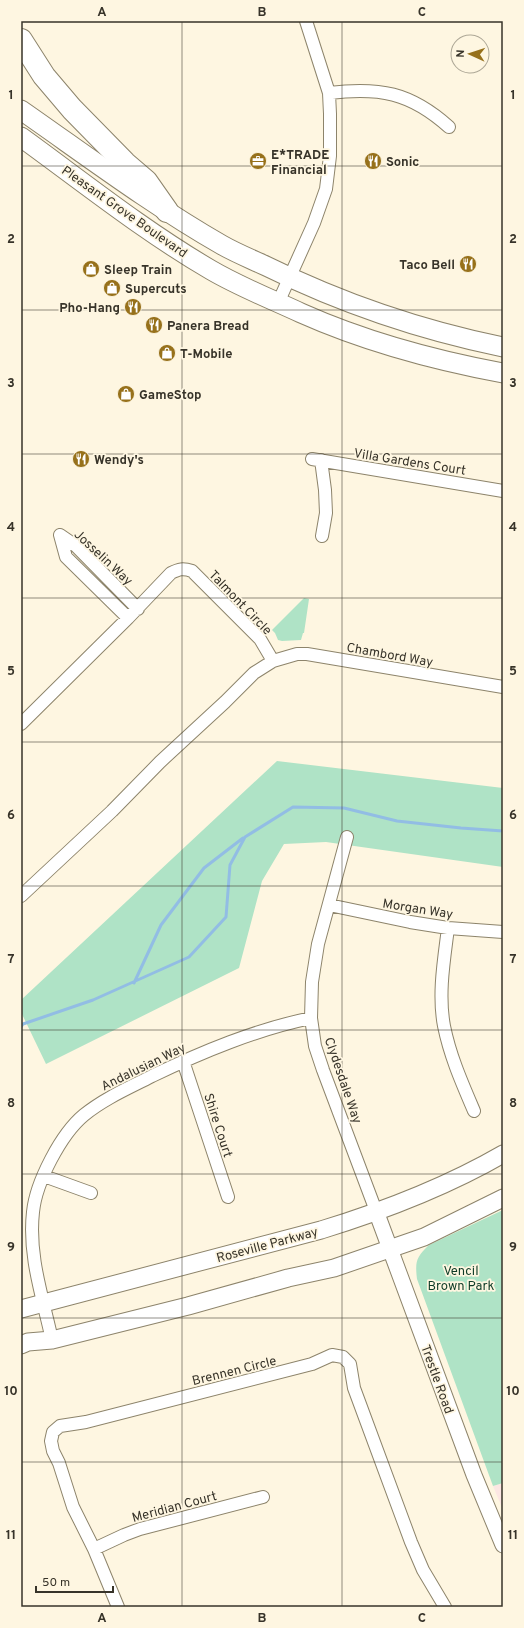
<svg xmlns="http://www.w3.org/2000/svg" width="524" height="1628" font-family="Overpass,sans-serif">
<rect width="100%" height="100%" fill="#fef6e1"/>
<!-- education -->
<path fill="#fce7e3" d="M503,1483V1510L493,1486Z"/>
<!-- green -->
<path fill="#afe3c6" d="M304,598L309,599L304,633H303L301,640L282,641L278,640L275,633L272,630Z
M277,761L503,788V867L326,842L284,844L262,881L239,968L46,1064L21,1012V1000Z
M503,1210V1483L493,1486L417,1279C415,1262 416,1257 429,1245Z"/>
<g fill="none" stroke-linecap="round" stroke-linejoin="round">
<!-- stream -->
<path stroke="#92bde4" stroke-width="3" d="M134,983L161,925L204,868L243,838
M21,1027L23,1024L93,1000L189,957L226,917L230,865L245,837L293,807L344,808L397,821L461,828L503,831"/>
<!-- minor casing -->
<g stroke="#8d846b" stroke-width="14">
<path id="minor" d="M329,93C379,87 410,92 449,127
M278,303L314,223L326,189L330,156V114L329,93L306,21
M312,459L503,491
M321,460L325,490L326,513L322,536
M60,535L66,557L128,618
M60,535L76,546L138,609
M21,724L128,618L171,573C179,569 183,568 192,571L260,639L273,661
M347,837L318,944L312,982L311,1018L315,1046L323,1070L376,1211
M21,896L112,811L160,762L225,702L254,673L273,661L297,654H307L503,687
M329,905L410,922L448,928L503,932
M448,928C444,960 438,994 444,1026C450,1056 462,1083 474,1111
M183,1061L228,1197
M44,1176L91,1193
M52,1340C43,1298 28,1256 33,1212C36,1182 61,1134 84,1115C105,1098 129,1088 152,1076C204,1051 255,1030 311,1018
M94,1549L124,1535L140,1529L263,1497
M118,1607L94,1549L73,1507L59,1463L53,1451L51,1441L53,1432L60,1426L86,1422L312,1364L332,1355L343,1357L350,1364L354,1388L411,1542L423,1570L445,1607"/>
</g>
<!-- tertiary casing -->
<g stroke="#8d846b" stroke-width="17">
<path id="tertiary" d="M376,1211L474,1475L503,1545"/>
</g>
<!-- secondary casing -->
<g stroke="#8d846b" stroke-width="19">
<path id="secondary" d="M21,1309L321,1230C383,1211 446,1187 503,1154
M21,1345L28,1342L52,1340L188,1306L288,1278L334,1268L424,1237L503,1198"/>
</g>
<!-- primary casing -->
<g stroke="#8d846b" stroke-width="21">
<path id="primary" d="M21,110C87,156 152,205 222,245C236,253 251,259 266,266C341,303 420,330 503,347
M21,137C83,182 144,231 211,270C240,287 271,299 301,313C366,342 433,360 503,373"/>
</g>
<!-- motorway casing -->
<g stroke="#8d846b" stroke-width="24">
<path id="motorway" d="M21,40L44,76L72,109L125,163L146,181L167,211"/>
</g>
<!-- minor -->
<use href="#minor" stroke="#fff" stroke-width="12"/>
<!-- tertiary -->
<use href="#tertiary" stroke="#fff" stroke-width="15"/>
<!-- secondary -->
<use href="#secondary" stroke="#fff" stroke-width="17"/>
<!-- primary -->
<use href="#primary" stroke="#fff" stroke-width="19"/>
<!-- motorway -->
<use href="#motorway" stroke="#fff" stroke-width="22"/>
</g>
<!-- grid -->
<path fill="none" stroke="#373329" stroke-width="1" stroke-opacity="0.55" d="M182,21V1607M342,21V1607M21,166H503M21,310H503M21,454H503M21,598H503M21,742H503M21,886H503M21,1030H503M21,1174H503M21,1318H503M21,1462H503"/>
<!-- icons -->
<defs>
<g id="office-disc" transform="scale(0.9)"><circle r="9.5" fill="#97711b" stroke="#fef6e1"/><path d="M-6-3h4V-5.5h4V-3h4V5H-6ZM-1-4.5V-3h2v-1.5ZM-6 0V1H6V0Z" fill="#fff"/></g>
<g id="restaurant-disc" transform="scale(0.9)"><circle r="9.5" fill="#97711b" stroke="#fef6e1"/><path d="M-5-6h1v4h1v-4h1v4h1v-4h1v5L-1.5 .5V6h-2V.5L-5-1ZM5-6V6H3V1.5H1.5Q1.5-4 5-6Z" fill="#fff"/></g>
<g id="shop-disc" transform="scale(0.9)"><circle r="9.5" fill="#97711b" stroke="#fef6e1"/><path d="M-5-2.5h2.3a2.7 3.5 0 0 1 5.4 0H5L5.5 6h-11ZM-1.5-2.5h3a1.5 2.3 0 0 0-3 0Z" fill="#fff"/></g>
</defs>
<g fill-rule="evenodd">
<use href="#office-disc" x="258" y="161"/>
<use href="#restaurant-disc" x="373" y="161"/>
<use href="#restaurant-disc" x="468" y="264"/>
<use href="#shop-disc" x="91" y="269"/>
<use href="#shop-disc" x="112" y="288"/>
<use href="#restaurant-disc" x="133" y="307"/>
<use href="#restaurant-disc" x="154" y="325"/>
<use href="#shop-disc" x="167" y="353"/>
<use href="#shop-disc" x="126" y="394"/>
<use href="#restaurant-disc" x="81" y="459"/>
</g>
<g text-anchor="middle" stroke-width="3.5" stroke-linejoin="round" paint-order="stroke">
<!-- poi labels -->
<g font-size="13" font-weight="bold" fill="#373329" stroke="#fef6e1" text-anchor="start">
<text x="271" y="159">E*TRADE<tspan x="271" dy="15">Financial</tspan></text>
<text x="386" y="166">Sonic</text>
<text x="455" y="269" text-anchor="end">Taco Bell</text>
<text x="104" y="274">Sleep Train</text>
<text x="125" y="293">Supercuts</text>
<text x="120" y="312" text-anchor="end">Pho-Hang</text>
<text x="167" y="330">Panera Bread</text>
<text x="180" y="358">T-Mobile</text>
<text x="139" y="399">GameStop</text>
<text x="94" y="464">Wendy's</text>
</g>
<!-- street labels -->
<g font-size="13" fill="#373329" stroke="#fef6e1">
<text transform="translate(125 211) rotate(35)" y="5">Pleasant Grove Boulevard</text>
<text transform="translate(410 461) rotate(9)" y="5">Villa Gardens Court</text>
<text transform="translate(104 557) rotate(43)" y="5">Josselin Way</text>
<text transform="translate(241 602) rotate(46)" y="5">Talmont Circle</text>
<text transform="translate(390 654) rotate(10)" y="5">Chambord Way</text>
<text transform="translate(418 908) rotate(9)" y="5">Morgan Way</text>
<text transform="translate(143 1066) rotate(-26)" y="5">Andalusian Way</text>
<text transform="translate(344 1080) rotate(71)" y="5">Clydesdale Way</text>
<text transform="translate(219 1125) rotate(72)" y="5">Shire Court</text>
<text transform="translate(267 1244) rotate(-15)" y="5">Roseville Parkway</text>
<text transform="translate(234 1370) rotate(-14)" y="5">Brennen Circle</text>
<text transform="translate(438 1379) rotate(70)" y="5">Trestle Road</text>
<text transform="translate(174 1506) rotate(-15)" y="5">Meridian Court</text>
</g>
<!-- park labels -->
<g font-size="13" fill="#0d3b26" stroke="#fef6e1">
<text x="461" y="1275">Vencil<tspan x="461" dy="15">Brown Park</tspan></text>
</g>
</g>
<!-- border -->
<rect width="524" height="1628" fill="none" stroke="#fef6e1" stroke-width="44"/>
<!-- north arrow -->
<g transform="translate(470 54) rotate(273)"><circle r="19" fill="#fef6e1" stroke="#aea897"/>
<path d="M0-3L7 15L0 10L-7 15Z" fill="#97711b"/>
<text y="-6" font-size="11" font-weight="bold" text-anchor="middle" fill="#373329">N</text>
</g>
<!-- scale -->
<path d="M36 1586v6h77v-6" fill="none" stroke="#373329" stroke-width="2"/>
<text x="42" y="1586" font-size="12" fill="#373329" stroke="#fef6e1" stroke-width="3" paint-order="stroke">50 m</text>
<rect x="22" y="22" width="480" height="1584" fill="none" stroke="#373329" stroke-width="1.5"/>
<g font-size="13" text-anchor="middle" font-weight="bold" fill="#373329">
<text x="102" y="16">A</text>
<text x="262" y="16">B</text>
<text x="422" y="16">C</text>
<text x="11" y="99">1</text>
<text x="513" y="99">1</text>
<text x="11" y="243">2</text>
<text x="513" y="243">2</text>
<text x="11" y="387">3</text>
<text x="513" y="387">3</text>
<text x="11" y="531">4</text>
<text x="513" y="531">4</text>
<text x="11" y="675">5</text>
<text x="513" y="675">5</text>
<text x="11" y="819">6</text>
<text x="513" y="819">6</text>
<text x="11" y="963">7</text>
<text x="513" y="963">7</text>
<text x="11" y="1107">8</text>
<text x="513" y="1107">8</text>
<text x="11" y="1251">9</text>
<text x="513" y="1251">9</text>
<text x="11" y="1395">10</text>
<text x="513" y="1395">10</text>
<text x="11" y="1539">11</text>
<text x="513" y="1539">11</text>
<text x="102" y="1622">A</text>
<text x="262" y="1622">B</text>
<text x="422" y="1622">C</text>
</g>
</svg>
